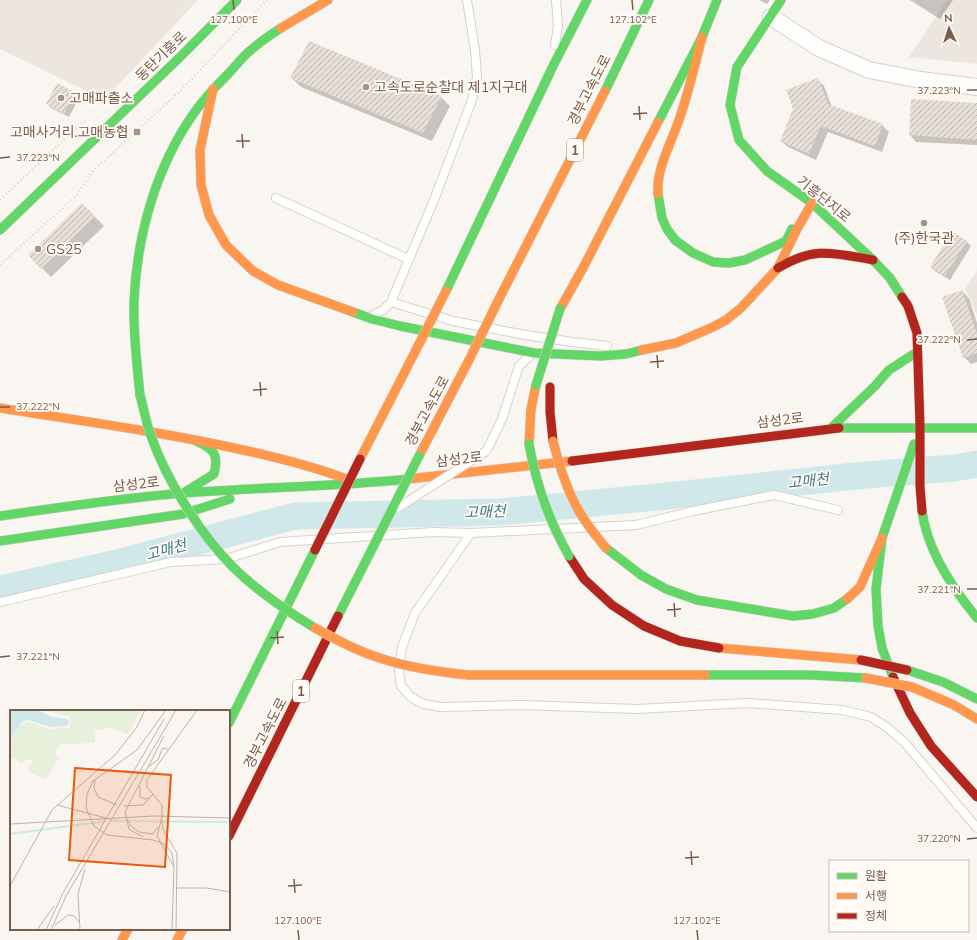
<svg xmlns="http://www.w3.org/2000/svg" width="977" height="940" font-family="Mulish,'Noto Sans KR',sans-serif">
<defs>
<pattern id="building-hatch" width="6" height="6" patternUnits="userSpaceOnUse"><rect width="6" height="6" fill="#e6ded7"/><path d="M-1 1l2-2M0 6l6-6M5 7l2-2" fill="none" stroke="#bfb7b1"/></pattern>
</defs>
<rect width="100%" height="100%" fill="#f9f5f0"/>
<!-- industrial -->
<path fill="#ede5e0" d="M0,0H198L120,83L103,99L0,49Z
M947,0H977V64L909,57Z
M977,271V315L965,288Z"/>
<!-- shadow -->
<path fill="#0003" d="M759,0H770L767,4Z
M910,0H953L940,19Z
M292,78L441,97L450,106L432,141L301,87Z
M817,79L824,86L832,107L882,125L889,132L882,152L828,132L816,160L788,147L781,141Z
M75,93L79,98L69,117L51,108L47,103Z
M977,104V145L916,142L910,135Z
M82,204L104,226L51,277L29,255Z
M966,241L971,246L950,280L935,271L931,267Z
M962,291L969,298L977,323V362L971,364L964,357Z"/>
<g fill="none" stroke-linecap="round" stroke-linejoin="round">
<!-- river -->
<path stroke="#d0e8ea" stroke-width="27" d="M0,589L113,564L295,516L500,512L657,497L866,475L954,468L977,464"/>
</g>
<!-- building -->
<path fill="url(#building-hatch)" d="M309,41L442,96L423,133L290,78Z
M818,78L828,104L883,124L875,146L821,126L809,154L780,141L793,109L786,90Z
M57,83L76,93L64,114L46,104Z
M911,99L977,103V140L909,135Z
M82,203L95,216L41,269L28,255Z
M952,231L967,241L945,276L930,267Z
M962,290L977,334V353L963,358L942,297Z"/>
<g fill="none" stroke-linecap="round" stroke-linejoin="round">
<!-- lane casing -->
<g stroke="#d7d1cb" stroke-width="10">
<path id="lane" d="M555,45L558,26L556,0
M276,198L408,259
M391,302L453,321L520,334L572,342L607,346
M373,315L383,310L391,302L434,200L472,100L477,77L475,50L467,0
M485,452L489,446L502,419L519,366L531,355
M471,533L415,613L402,647L399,671L401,686L411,697L423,704L441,707L521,705L637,709L747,703L842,710L871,717L888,728L905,743L977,828
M0,602L171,562L226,559L280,542L433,532L471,533L636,525L693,511L774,495L838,510"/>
</g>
<!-- street casing -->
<g stroke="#d7d1cb" stroke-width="18">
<path id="street" d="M771,17L819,48L869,70L921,80L977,87"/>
</g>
<!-- fast casing -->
<g stroke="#d9d2cb" stroke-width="10">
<path id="fast" d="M781,0L737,67L730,105L739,140L767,171L812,203L873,260L890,278L902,297
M605,91L649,0
M658,122L702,37L717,0
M658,194L662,218L667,229L675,240L693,253L713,262L729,263L745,260L786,241L792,229
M0,230L178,59L237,0
M446,291L553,66L587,0
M353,312L372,319L400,326L534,353L601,356L626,354L642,350
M140,395C137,364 133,333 134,301C137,235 156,167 194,113C204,99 216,86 228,74C236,66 242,57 251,50C260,42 270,35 281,28
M831,428L875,386L889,370L917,352
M839,428H977
M185,492L214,474C219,454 214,449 196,441
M922,511C927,549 953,589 977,618
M0,516C61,507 122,498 184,493C259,487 334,487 408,479
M0,541L183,514L230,499
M606,548L641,575L666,589L697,600L793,616L813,614L834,608L847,599
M338,616L373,547
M907,670L943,682L977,699
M705,675H811L866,678
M893,677L882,648L878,626L876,589L882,538L914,444
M229,723L315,550"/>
</g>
<!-- slow casing -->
<g stroke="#d9d2cb" stroke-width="10">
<path id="slow" d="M281,28L328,0
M213,89L200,150L201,185L209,215L226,245L253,271L278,285L353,312
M658,194C656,168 672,142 680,117C689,91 695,64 702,37
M499,299L605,91
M560,309L583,268L658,122
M642,350L676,343L713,327L726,320L741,308L778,268L797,229L812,203
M0,408C81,421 163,432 243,450C279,458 315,467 349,480
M529,444L531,409L536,385
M419,456L469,360
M360,459L416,350
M408,479L572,461
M847,599L860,587L882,538
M719,648L861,660
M468,675H705
M912,687L954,705L977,719
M122,940L128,929
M177,940L183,929"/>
</g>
<!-- jam casing -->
<g stroke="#d9d2cb" stroke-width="10">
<path id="jam" d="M778,268C815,246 833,253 873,260
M902,297L908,306L917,333L920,426V486L922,511
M550,387V412L553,441
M572,461L839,428
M569,556L584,579L612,605L644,626L680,641L719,648
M893,677L910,713L931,746L977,797
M229,836L338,616"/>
</g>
<!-- path -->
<path stroke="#dcd5d0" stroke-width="2.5" stroke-dasharray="1 3" stroke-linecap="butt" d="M0,200L85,120
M0,265L77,195L93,171L179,92L267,0"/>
<!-- lane -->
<use href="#lane" stroke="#fefefd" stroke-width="8"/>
<!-- street -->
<use href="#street" stroke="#fefefd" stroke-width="16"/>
<!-- fast -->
<use href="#fast" stroke="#63d668" stroke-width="9"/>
<!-- slow -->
<use href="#slow" stroke="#ff974d" stroke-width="9"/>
<!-- jam -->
<use href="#jam" stroke="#b3261e" stroke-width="9"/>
<!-- lane-bridge casing -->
<g stroke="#d7d1cb" stroke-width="10" stroke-linecap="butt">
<path id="lane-bridge" d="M399,507L485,452"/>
</g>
<!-- fast-bridge casing -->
<g stroke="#dad1cc" stroke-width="10" stroke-linecap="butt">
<path id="fast-bridge" d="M536,385L560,309
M140,395C144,409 146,423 151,436C166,479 200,534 233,567C257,591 285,610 315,628
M529,444C536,484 549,521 569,556
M373,547L419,456"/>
</g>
<!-- slow-bridge casing -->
<g stroke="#dad1cc" stroke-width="10" stroke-linecap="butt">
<path id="slow-bridge" d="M416,350L446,291
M469,360L499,299
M553,441C559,465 566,489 579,511C586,524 596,536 606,548
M315,628C337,640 359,652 383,659C410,668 439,672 468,675
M866,678L912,687"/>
</g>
<!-- jam-bridge casing -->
<g stroke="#dad1cc" stroke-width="10" stroke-linecap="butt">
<path id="jam-bridge" d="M315,550L360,459
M861,660L907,670"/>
</g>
<!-- lane-bridge -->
<use href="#lane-bridge" stroke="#fefefd" stroke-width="8"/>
<!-- fast-bridge -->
<use href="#fast-bridge" stroke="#63d668" stroke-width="9"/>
<!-- slow-bridge -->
<use href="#slow-bridge" stroke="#ff974d" stroke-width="9"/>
<!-- jam-bridge -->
<use href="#jam-bridge" stroke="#b3261e" stroke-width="9"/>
</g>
<!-- ticks -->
<path fill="none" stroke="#7a5c4d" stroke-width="1.5" d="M233,0L234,10M632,0L633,10M967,90H977M639,106L640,120M633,114L647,113M242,134L243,148M236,141H250M0,158L10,157M967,340L977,339M657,355L658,368M650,362L664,361M260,382L261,396M253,390L267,389M0,407H10M967,589H977M674,603L675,617M667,610L681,609M277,631L278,644M270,638L284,637M0,657L10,656M967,839L977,838M691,851L692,865M685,858L699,857M294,879L295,893M288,886L302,885M298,930L299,940M697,930L698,940"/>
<!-- markers -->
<g fill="#a69286" stroke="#fffaf3" stroke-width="1.5">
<circle cx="366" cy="87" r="4"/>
<circle cx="61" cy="98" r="4"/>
<rect x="133" y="128" width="8" height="8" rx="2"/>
<circle cx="924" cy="223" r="4"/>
<circle cx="38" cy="249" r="4"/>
</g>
<g text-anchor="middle" stroke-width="3.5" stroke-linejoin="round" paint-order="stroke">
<!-- shield labels -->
<g fill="#fffaf3" stroke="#a28b7f" stroke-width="1">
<rect x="567" y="139" width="16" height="22" rx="3"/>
<rect x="293" y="680" width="16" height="22" rx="3"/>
</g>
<g font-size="13" font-weight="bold" fill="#7a5c4d">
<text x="575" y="155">1</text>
<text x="301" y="696">1</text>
</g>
<!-- street labels -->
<g font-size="14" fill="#7a5c4d" stroke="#fffaf3">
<text transform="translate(161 56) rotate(-44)" y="5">동탄기흥로</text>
<text transform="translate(589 90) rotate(-63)" y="5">경부고속도로</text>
<text transform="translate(824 199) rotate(39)" y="5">기흥단지로</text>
<text transform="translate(427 411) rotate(-62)" y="5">경부고속도로</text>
<text transform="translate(780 420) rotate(-7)" y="5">삼성2로</text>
<text transform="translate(459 459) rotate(-6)" y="5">삼성2로</text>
<text transform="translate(136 484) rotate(-6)" y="5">삼성2로</text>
<text transform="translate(265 733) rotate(-63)" y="5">경부고속도로</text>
</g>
<!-- poi labels -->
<g font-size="14" fill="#7a5c4d" stroke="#fffaf3" text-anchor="start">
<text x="374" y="92">고속도로순찰대 제1지구대</text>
<text x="69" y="103">고매파출소</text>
<text x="129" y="137" text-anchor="end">고매사거리.고매농협</text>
<text x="924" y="243" text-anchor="middle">(주)한국관</text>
<text x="46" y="254">GS25</text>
</g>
<!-- water labels -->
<g font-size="15" font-style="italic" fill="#437c86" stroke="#fffaf3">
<text transform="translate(808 481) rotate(-6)" y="5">고매천</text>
<text transform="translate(485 512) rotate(-2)" y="5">고매천</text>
<text transform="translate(166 550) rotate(-15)" y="5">고매천</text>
</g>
</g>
<!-- overview -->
<g transform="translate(10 710)">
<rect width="220" height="220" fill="#f9f5f0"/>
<path d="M36,0H131L118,24L96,17L95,19L84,20L85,33L50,34L45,44L48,49L36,69L20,63L19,56L23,51L20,49L10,53L7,49L0,48V33L10,16L18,11L39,19L59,18L60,7Z" fill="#e7f0db"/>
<path d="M0,0H28L42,7L58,9L59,13L56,16L40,17L18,10L12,12L0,30Z" fill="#d0e8ea"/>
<path fill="none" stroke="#d0e8ea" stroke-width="2" d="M101,111L220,112M0,124L96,111"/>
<path fill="none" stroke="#c2b3aa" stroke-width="1" d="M156,0L127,40L83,71L77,84L76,98L84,116L97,125L143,130L154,134L162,143L164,157M138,57L148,50L152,39L156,38L158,41M85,70L84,78L88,87L107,95M130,76V87L135,89L140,88M47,95L96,108M114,96L133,95L143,84M144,106L220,108M152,107V95L137,77V70L187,0M152,107L147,126L164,157L162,220M117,109L121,116L129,122L143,124L148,117M152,110L153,120L167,143L166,220M0,114L144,106M133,127L119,119L115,102L154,26M0,176L42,100L106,44L127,17L135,0M167,178H197L220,182M45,215L58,205L64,206L69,212M27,220L44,196M36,220L53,183L154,9M41,220L56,186L166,0M70,220L68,184L75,159"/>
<path fill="#e8590c" fill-opacity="0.15" stroke="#e8590c" stroke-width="2" d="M65,58L161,65L155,157L59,150Z"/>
<rect width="220" height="220" fill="none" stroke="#7a5c4d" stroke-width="2"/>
</g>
<g font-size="10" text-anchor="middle" fill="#7a5c4d" stroke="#fffaf3" stroke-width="3.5" stroke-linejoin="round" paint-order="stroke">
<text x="234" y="23">127.100°E</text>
<text x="633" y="23">127.102°E</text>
<text x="939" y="94">37.223°N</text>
<text x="38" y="161">37.223°N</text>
<text x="939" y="343">37.222°N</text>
<text x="38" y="410">37.222°N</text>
<text x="939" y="593">37.221°N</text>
<text x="38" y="660">37.221°N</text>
<text x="939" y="842">37.220°N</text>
<text x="298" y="924">127.100°E</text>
<text x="697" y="924">127.102°E</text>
</g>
<!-- legend -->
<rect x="829" y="860" width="140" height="72" fill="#fffaf3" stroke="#cabbb1"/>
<rect x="837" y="873" width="20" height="6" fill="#63d668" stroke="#cabbb1"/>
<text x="865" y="880" font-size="12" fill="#7a5c4d">원활</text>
<rect x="837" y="893" width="20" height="6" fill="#ff974d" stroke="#cabbb1"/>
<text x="865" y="900" font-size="12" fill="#7a5c4d">서행</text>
<rect x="837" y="913" width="20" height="6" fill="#b3261e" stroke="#cabbb1"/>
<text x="865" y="920" font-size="12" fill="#7a5c4d">정체</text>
<!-- north arrow -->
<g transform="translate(949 28) rotate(356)" stroke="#fffaf3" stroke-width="3" paint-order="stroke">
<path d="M0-3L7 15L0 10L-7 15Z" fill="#7a5c4d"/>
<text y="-6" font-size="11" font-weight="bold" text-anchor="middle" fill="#7a5c4d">N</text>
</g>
</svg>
